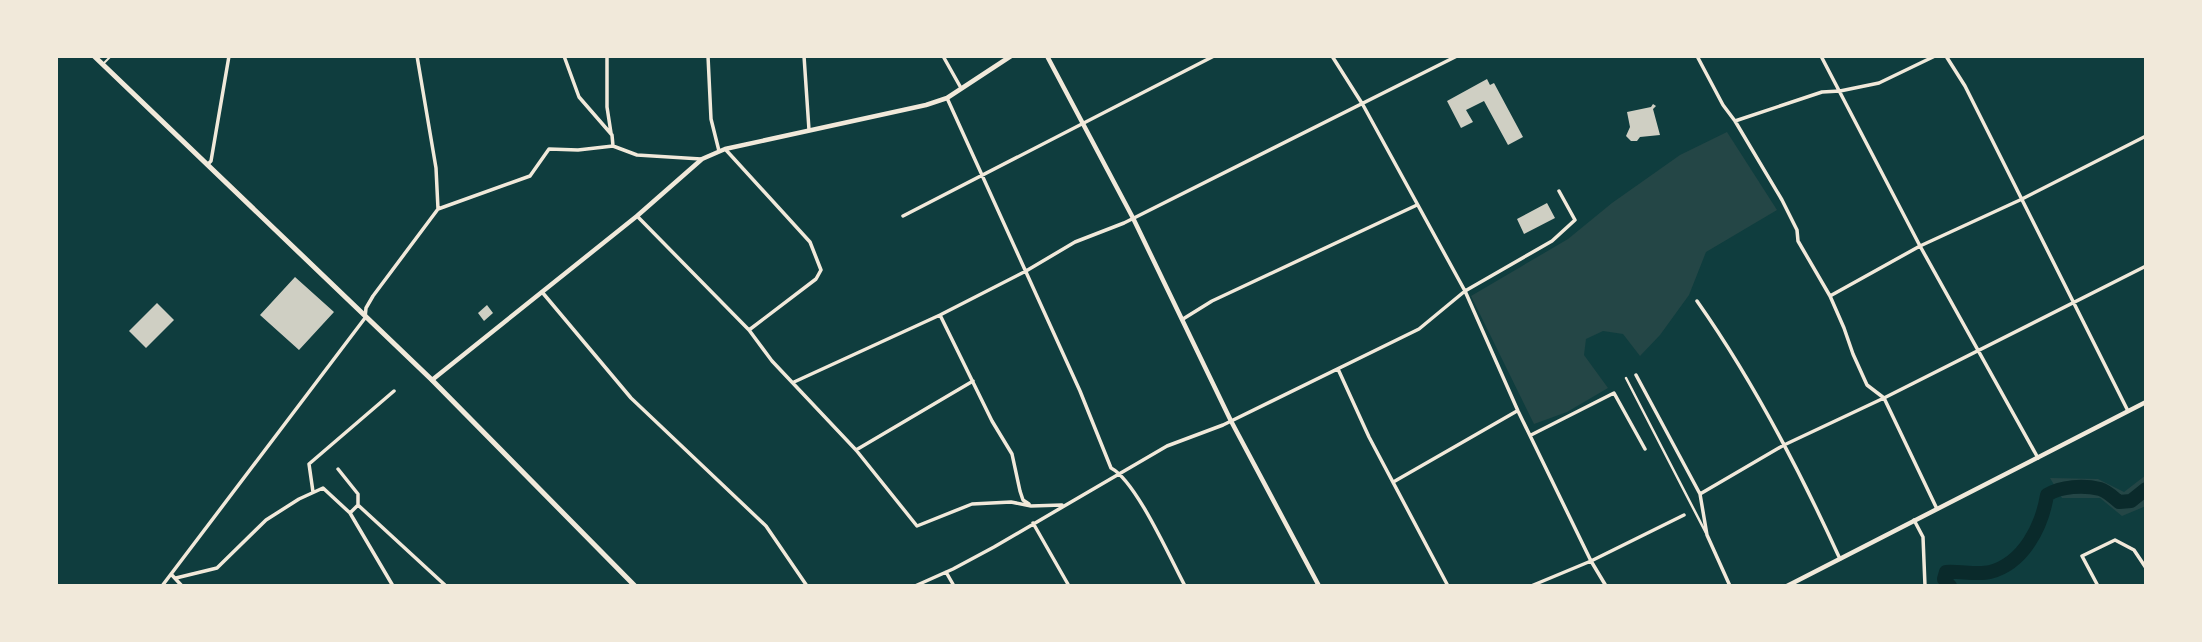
<svg xmlns="http://www.w3.org/2000/svg" width="2202" height="642" font-family="'Playfair Display',serif">
<rect width="100%" height="100%" fill="#0f3d3e"/>
<!-- green -->
<path fill="#244646" d="M1727,132L1777,210L1706,252L1689,295L1660,335L1640,356L1623,334L1603,331L1586,339L1584,355L1608,388L1567,412L1534,424L1471,296L1568,239L1612,203L1680,155Z
M2146,475V506L2122,516L2100,498H2062L2050,478L2098,479L2124,492Z"/>
<g fill="none" stroke-linecap="round" stroke-linejoin="round">
<!-- river -->
<path stroke="#0a2a2b" stroke-width="14" d="M1950,586L1944,579L1946,572C1960,571 1978,575 1990,572C2024,563 2042,526 2047,495C2061,486 2084,485 2100,489C2107,491 2114,498 2119,502L2131,501L2146,489"/>
</g>
<!-- building -->
<path fill="#cfcfc3" d="M1487,79L1490,85L1494,83L1523,137L1508,145L1484,101L1466,110L1473,122L1461,128L1447,101Z
M1653,104L1656,106L1653,109L1660,135L1640,137L1637,141H1631L1626,136L1630,127L1627,112L1651,107Z
M1547,203L1555,218L1524,234L1517,219Z
M295,277L334,312L299,350L260,315Z
M157,303L174,320L146,348L129,331Z
M487,305L493,313L484,321L478,313Z"/>
<g fill="none" stroke-linecap="round" stroke-linejoin="round">
<!-- service -->
<path stroke="#f1e9da" stroke-width="2" d="M103,64L111,56"/>
<!-- pedestrian -->
<path stroke="#f1e9da" stroke-width="2.5" d="M1626,378L1706,533"/>
<!-- minor -->
<path stroke="#f1e9da" stroke-width="3.5" d="M564,56L579,97L612,135L613,146
M607,56V107L611,133
M708,56L711,119L719,151
M804,56L809,130
M943,56L961,88
M1332,56L1363,105L1465,291L1518,411L1591,561L1606,586
M1697,56L1723,105L1735,121L1782,200L1797,230L1798,241L1830,296L1844,328L1853,354L1867,385L1884,398L1937,509
M1821,56L1920,246L2038,458
M1946,56L1965,86L2128,411
M947,98L1080,391L1111,468C1136,481 1170,558 1185,586
M1735,121L1822,92L1840,91L1879,83L1935,56
M726,150L810,242L821,270L816,279L749,330
M208,164L211,161L229,56
M438,209L530,176L549,149L578,150L613,146L637,155L701,159
M637,216L749,330L772,361L856,450L917,526L972,504L1011,502L1031,506L1062,505
M903,216L1214,56
M542,292L631,398L766,526L807,586
M1830,296L1920,246L2020,200L2146,136
M1697,301C1754,382 1799,469 1840,559
M940,315L992,421L1012,454L1020,491L1023,500L1029,504
M1183,319L1212,301L1417,205
M1338,369L1369,437L1448,586
M1636,375L1700,494L1707,535L1730,586
M794,382L940,315L1026,271L1075,242L1124,223L1457,56
M1531,435L1614,393L1645,449
M856,450L973,381
M338,469L358,494V505L446,586
M1395,481L1517,411
M313,492L309,464L394,391
M1700,494L1784,445L1884,398L2146,266
M350,513L393,586
M1914,520L1923,537L1925,586
M1033,523L1069,586
M946,572L954,586
M171,574L182,586
M176,578L217,568L266,520L299,499L323,488L350,513L358,505
M162,586L365,318L366,308L373,296L438,209L436,168L417,56
M915,586L953,569L994,547L1167,446L1223,425L1419,329L1465,291L1552,241L1575,220L1559,191
M1531,586L1591,561L1684,515
M2098,586L2082,556L2115,540L2134,550L2146,568"/>
<!-- tertiary -->
<path stroke="#f1e9da" stroke-width="4.5" d="M1047,56L1133,218L1231,421L1319,586
M432,380L637,216L702,159L725,149L926,105L947,98L1011,56
M1787,586L2146,402"/>
<!-- secondary -->
<path stroke="#f1e9da" stroke-width="5" d="M94,56L432,380L635,586"/>
</g>
<!-- border -->
<rect width="2202" height="642" fill="none" stroke="#f1e9da" stroke-width="116"/>
</svg>
